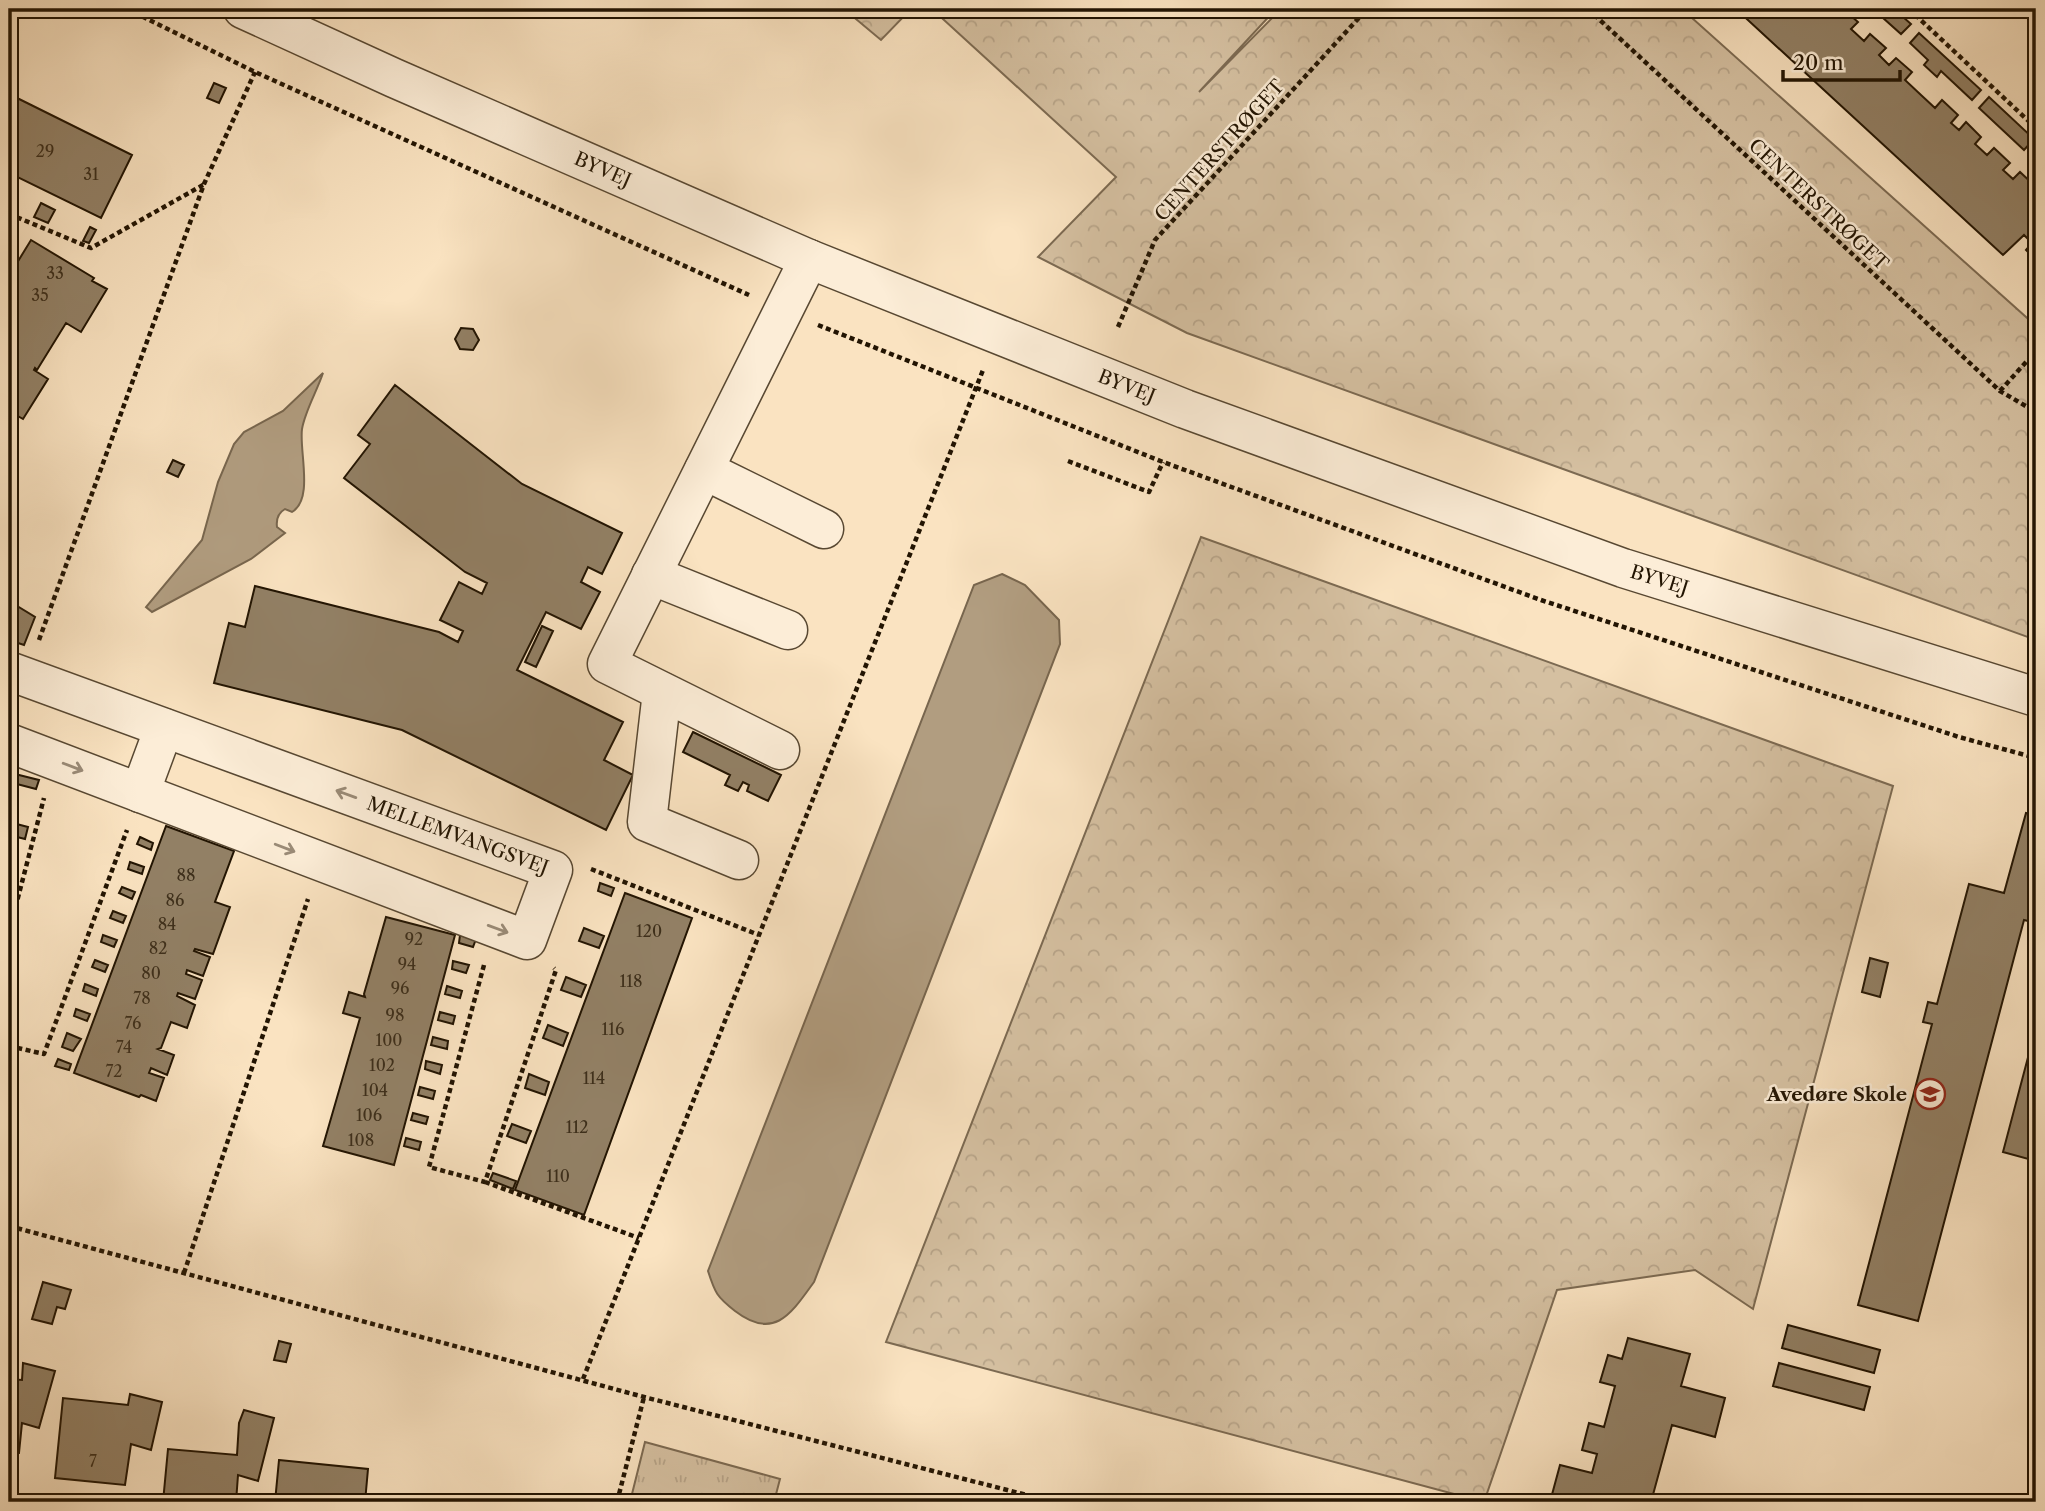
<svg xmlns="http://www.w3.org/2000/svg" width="2045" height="1511" font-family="'Libre Caslon Text',serif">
<defs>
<pattern id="grass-tufts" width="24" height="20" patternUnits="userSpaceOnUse" patternTransform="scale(1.75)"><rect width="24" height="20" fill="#d5c0a1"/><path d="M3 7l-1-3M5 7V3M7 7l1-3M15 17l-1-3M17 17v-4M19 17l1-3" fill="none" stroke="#b7a489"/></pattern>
<pattern id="forest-crowns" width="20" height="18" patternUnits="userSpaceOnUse" patternTransform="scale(1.75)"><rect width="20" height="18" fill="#d5c0a1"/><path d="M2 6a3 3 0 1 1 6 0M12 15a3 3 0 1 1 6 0" fill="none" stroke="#b7a489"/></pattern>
</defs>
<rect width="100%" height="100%" fill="#fae3c1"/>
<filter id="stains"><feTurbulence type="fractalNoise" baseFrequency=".00286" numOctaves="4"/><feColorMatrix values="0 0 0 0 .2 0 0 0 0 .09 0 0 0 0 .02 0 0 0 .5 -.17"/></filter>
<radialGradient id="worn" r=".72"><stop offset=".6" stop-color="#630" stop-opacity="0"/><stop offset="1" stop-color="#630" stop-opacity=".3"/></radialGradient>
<!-- grass -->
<path fill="url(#grass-tufts)" stroke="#7c6a52" stroke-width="2" d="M645,1442L780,1479L774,1502H630Z"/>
<!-- forest -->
<path fill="url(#forest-crowns)" stroke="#7c6a52" stroke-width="2" d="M844,9H911L881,40Z
M932,9H1276L1199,92L1281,9H1682L2036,326V640L1187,333L1038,257L1116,177Z
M1201,537L1893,786L1753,1309L1695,1270L1557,1290L1484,1502L886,1342Z"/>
<!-- water -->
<path fill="#b19d80" stroke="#78664e" stroke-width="2" d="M323,373C317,391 305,411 302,429C299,451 314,499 292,512L285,509C278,513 276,519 277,527L285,533L251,559L152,612L146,607L202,540L218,482L234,444L244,432L283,411Z
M1002,574L1025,585L1059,620L1060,644L814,1282C791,1314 774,1341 735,1311C717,1297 715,1293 708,1271L974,585Z"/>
<!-- building -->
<path fill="#928065" stroke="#221402" stroke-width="2" d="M1736,9H1828L1835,15L1843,9L1858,22L1851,29L1864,41L1870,34L1886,48L1879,55L1889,65L1896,58L1912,72L1905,80L1921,95L1935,108L1942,100L1958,115L1951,123L1959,130L1966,122L1981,137L1975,144L1987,155L1994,148L2010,163L2003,170L2013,179L2020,172L2036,187L2029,194L2036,201V260L2026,250L2032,243L2024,235L2003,255Z
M1873,9H1894L1911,24L1901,34Z
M1919,33L1981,90L1972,100L1941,71L1937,77L1924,65L1928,60L1910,43Z
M214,83L226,88L219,103L207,98Z
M9,94L132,155L101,218L9,173Z
M1989,97L2034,139L2024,150L1979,108Z
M41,203L55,210L48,223L34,217Z
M90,227L96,230L89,243L83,241Z
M31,240L94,278L92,281L107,289L81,332L66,323L37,370L35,368L34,370L48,379L23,419L9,411V276Z
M461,328L473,329L479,340L473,350L460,349L455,339Z
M395,385L522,484L622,533L602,574L588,567L581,582L600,592L581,629L546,612L517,670L623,722L604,760L633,775L606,830L402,730L214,683L229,623L245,627L255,586L439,632L458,642L463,631L440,620L459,582L482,594L487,583L465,572L344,478L370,444L358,435Z
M173,460L184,465L178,477L167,472Z
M9,601L35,617L24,645L9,640Z
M542,626L553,631L536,667L525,662Z
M693,732L781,775L768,801L747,791L749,785L743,782L738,791L725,785L730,775L683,752Z
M15,774L39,780L36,789L13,783Z
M2026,813L2036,815V923L2024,920L1918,1321L1858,1305L1932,1024L1923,1022L1928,1002L1937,1004L1969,884L2004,893Z
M9,822L28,827L25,839L9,835Z
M166,826L234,851L215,902L230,907L213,954L195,949L194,951L210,957L203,976L187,970L186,974L202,980L195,999L178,993L177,996L195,1005L187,1028L171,1022L161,1048L158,1049L174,1055L167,1075L151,1068L149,1073L164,1078L156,1101L141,1095L139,1097L74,1073Z
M140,837L153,843L151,850L137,844Z
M130,862L144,867L142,874L128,869Z
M600,883L614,888L611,896L598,891Z
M122,887L135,892L132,899L119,893Z
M625,893L692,918L584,1215L515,1190Z
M113,911L126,916L123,923L110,918Z
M386,917L455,935L394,1165L323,1146L360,1018L343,1013L349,992L365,997L364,994Z
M584,928L604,936L599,948L579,941Z
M103,935L117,940L114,947L101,942Z
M460,935L476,939L473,947L459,943Z
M1870,958L1888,963L1880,997L1862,992Z
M95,960L108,965L105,972L92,967Z
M453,961L469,965L466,973L452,969Z
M566,977L586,985L581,997L561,990Z
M85,984L98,989L96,996L83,991Z
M447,986L462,991L460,998L445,994Z
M76,1009L90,1014L87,1021L74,1016Z
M440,1012L455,1016L453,1024L438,1020Z
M548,1025L568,1033L563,1046L543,1038Z
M2036,1027V1161L2003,1152Z
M67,1033L81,1039L73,1051L62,1047Z
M433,1037L448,1041L447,1049L431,1045Z
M58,1059L71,1064L69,1070L55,1066Z
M426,1061L442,1065L440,1074L425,1069Z
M529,1074L549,1082L545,1095L525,1088Z
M420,1087L435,1091L433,1099L418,1095Z
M413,1113L428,1117L426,1124L411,1120Z
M512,1124L531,1131L526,1143L507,1136Z
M406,1138L421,1142L419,1150L404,1146Z
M493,1173L516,1181L513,1189L490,1180Z
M43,1282L71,1290L65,1309L57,1307L52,1324L32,1319Z
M1788,1325L1880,1350L1874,1373L1782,1348Z
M1628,1338L1690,1354L1681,1386L1725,1398L1715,1437L1672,1425L1651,1502H1550L1560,1465L1592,1473L1597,1454L1582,1450L1589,1423L1604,1427L1615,1386L1600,1382L1608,1355L1622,1359Z
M279,1341L291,1344L286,1362L274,1360Z
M23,1363L55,1371L39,1428L22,1423L19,1453L9,1452V1379L22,1380Z
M1779,1363L1870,1387L1864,1410L1773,1386Z
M130,1394L162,1402L151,1450L131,1444L125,1485L55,1478L63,1398L128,1405Z
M244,1410L274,1418L258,1481L238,1475L236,1502H163L168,1449L237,1455L239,1423Z
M279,1460L368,1469L365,1502H275Z
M2036,1472V1502H2028Z
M452,1496L480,1499L479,1502H451Z"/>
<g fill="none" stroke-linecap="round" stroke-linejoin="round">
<!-- minor casing -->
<g stroke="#584832" stroke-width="41">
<g id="minor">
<path id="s1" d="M243,9L394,78L809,259L1185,409L1623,568L2036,697"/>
<path d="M704,470L824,529"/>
<path d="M651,575L788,630"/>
<path id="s2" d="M9,671L553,870L527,940L9,743"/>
<path d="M662,692L647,822L739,860"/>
<path d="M780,750L607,664L809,259"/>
<path d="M140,793L164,728"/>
</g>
</g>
<!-- path -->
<path stroke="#221402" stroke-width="4.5" stroke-dasharray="5 3.5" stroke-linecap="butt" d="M127,9L255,72L749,295
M1588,9L2000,391L2036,412
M1909,9L2036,128
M9,214L91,248L203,185
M818,325L1163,462L1541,600L1959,737L2036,758
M1118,327L1155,240L1367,9
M2000,391L2036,351
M1068,461L1149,492L1163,462
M39,640L204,184L255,72
M591,869L759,935
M9,932L44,798
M484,965L429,1167L485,1182L556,970L554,968
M9,1046L44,1054L127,830
M485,1182L639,1238
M9,1226L644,1397L1054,1502
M184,1273L308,899
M583,1379L983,370
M617,1502L644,1397"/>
<!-- minor -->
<use href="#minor" stroke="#fcedd7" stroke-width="38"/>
</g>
<!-- one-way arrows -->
<defs><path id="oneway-shaft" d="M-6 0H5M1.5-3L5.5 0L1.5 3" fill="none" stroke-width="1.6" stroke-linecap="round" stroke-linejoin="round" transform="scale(1.75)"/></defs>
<g stroke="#9a8b77">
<use href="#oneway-shaft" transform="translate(73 767) rotate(21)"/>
<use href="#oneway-shaft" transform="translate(346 794) rotate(-160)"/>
<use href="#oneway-shaft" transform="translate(285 848) rotate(21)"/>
<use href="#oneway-shaft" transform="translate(498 929) rotate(20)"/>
</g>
<!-- icons -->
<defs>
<g id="school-ring" transform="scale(1.575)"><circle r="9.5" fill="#fcedd7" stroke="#8f2418" stroke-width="1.5"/><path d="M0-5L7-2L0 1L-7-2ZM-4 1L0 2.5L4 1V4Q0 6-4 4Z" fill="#8f2418"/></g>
</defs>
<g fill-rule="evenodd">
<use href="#school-ring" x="1930" y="1094"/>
</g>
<g text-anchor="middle" stroke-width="5" stroke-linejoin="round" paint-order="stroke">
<!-- number labels -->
<g font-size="16" fill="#3e2f1b">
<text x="45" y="157">29</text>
<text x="91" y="180">31</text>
<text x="55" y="279">33</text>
<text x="40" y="301">35</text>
<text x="186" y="881">88</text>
<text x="175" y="906">86</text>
<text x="167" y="930">84</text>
<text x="649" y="937">120</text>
<text x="414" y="945">92</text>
<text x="158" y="954">82</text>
<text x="407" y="970">94</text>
<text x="151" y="979">80</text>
<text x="631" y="987">118</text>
<text x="400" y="994">96</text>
<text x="142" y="1004">78</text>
<text x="395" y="1021">98</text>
<text x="133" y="1029">76</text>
<text x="613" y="1035">116</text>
<text x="389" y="1046">100</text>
<text x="124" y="1053">74</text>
<text x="382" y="1071">102</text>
<text x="114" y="1077">72</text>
<text x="594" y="1084">114</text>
<text x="375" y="1096">104</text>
<text x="369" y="1121">106</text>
<text x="577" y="1133">112</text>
<text x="361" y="1146">108</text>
<text x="558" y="1182">110</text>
<text x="93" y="1467">7</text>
</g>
<!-- street labels -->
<g font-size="19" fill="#221402" stroke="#fcedd7">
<text transform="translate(1219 150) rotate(-48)" y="7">CENTERSTRØGET</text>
<text dy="7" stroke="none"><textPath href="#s1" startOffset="394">BYVEJ</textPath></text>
<text transform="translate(1819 204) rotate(43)" y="7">CENTERSTRØGET</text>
<text dy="7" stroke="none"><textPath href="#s1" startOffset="961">BYVEJ</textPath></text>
<text dy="7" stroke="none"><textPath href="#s1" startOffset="1528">BYVEJ</textPath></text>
<text dy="7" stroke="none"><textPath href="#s2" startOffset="478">MELLEMVANGSVEJ</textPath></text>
</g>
<!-- poi labels -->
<g font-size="19" font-weight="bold" fill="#221402" stroke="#fcedd7" text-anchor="end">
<text x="1907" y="1101">Avedøre Skole</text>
</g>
</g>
<!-- margin -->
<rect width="2045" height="1511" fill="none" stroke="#fae3c1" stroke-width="35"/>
<rect x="10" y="10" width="2024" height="1490" fill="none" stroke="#221402" stroke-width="3.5"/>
<rect x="18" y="18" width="2010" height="1476" fill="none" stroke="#221402" stroke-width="2"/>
<!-- scale -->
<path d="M1783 70v10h117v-10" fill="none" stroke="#221402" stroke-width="3.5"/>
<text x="1793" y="70" font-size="21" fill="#221402" stroke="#fcedd7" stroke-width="5" paint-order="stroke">20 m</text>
<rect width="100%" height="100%" filter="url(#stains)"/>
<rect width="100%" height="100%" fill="url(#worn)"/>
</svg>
